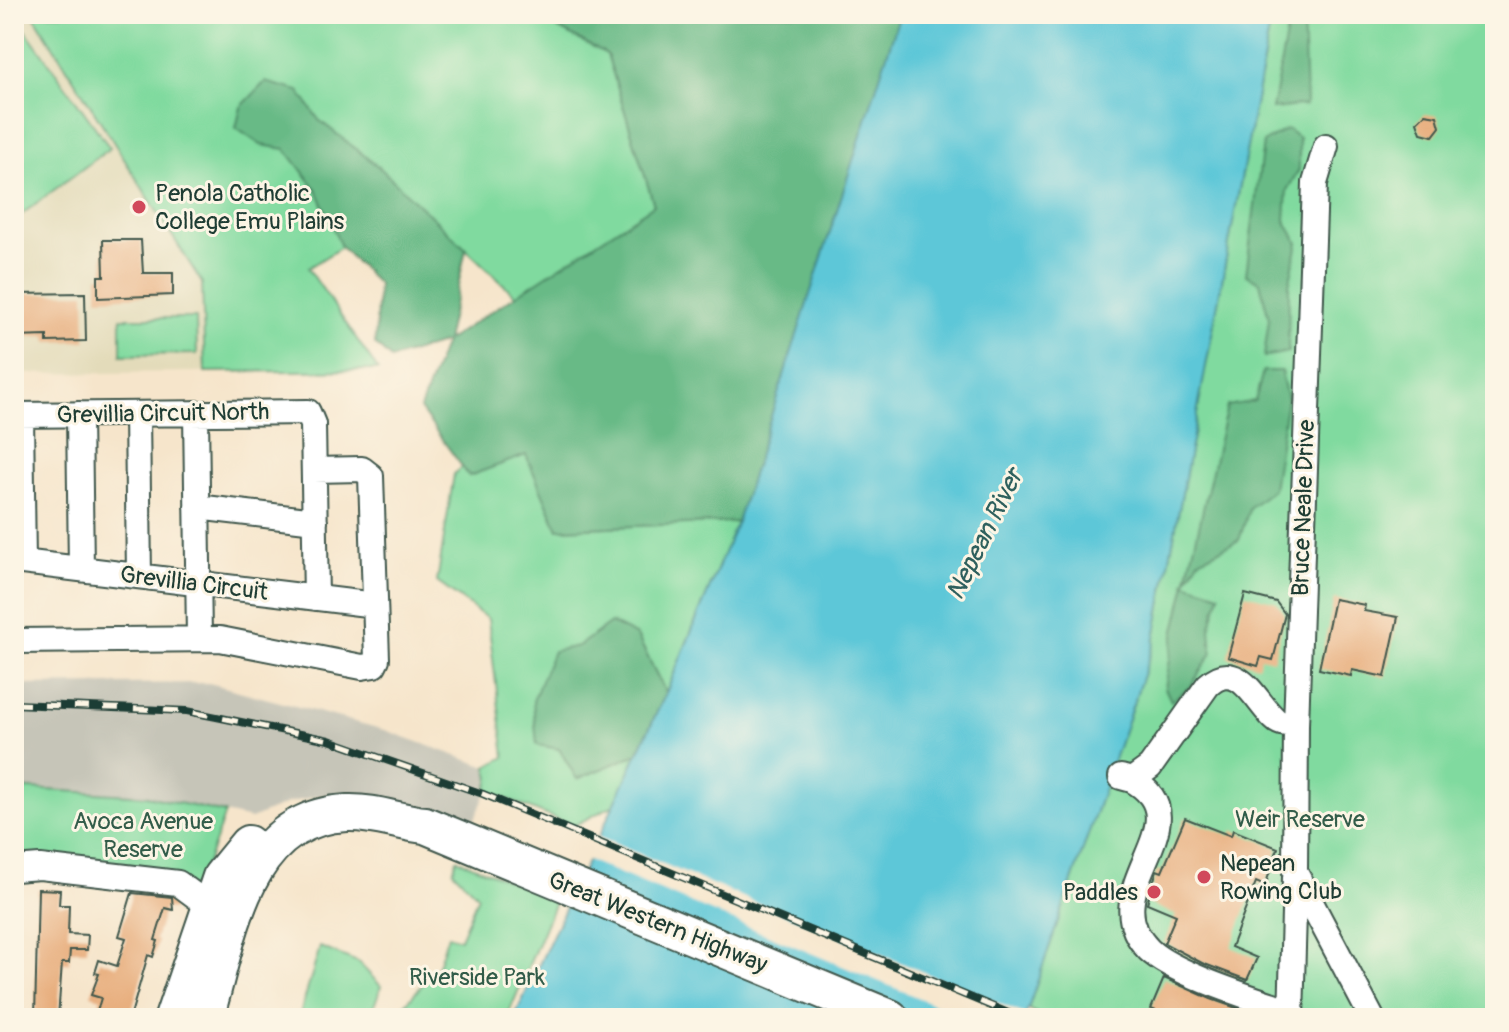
<svg xmlns="http://www.w3.org/2000/svg" width="1509" height="1032" font-family="Pangolin,sans-serif">
<rect width="100%" height="100%" fill="#fcf5e5"/>
<filter id="ink" filterUnits="userSpaceOnUse"><feTurbulence type="fractalNoise" baseFrequency=".0125" numOctaves="2"/><feDisplacementMap in="SourceGraphic" scale="16" xChannelSelector="R" yChannelSelector="G"/><feConvolveMatrix kernelMatrix="1 2 1 2 8 2 1 2 1" color-interpolation-filters="sRGB"/></filter>
<filter id="wash" filterUnits="userSpaceOnUse"><feTurbulence type="fractalNoise" baseFrequency=".006" numOctaves="4" result="noise"/><feDisplacementMap in="SourceGraphic" scale="32" xChannelSelector="R" yChannelSelector="G"/><feGaussianBlur stdDeviation="1.8" result="paint"/><feColorMatrix in="noise" values="0 0 0 0 0 0 0 0 0 0 0 0 0 0 0 0 0 1.4 0 .05"/><feComposite in="paint" operator="in"/></filter>
<g filter="url(#wash)">
<rect width="100%" height="100%" fill="#f6e5cb"/>
<!-- built -->
<path fill="#e3dbba" d="M14,14H114L378,370L14,374Z"/>
<!-- industrial -->
<path fill="#c6c5b8" d="M209,683L385,730L487,767L490,777L487,791L468,835L461,824L366,795H321L288,803L251,819L147,796L14,788V685Z"/>
<!-- green -->
<path fill="#80da9f" stroke="#508c6a" stroke-width="2" d="M14,14L110,148L14,220Z
M33,14H531L607,54L654,205L517,297L415,201L308,268L378,370L205,372L202,283Z
M1272,14H1495V1018H1045L1028,1009L1154,643Z
M121,318H196L197,354L121,355Z
M527,454L558,529L737,522L666,693L637,636L559,748L577,779L637,754L616,804L573,826L487,791L490,777L487,767L505,757L488,619L437,582L454,474L462,467L469,476Z
M14,788L147,796L225,813L198,888L14,863Z
M457,859L556,900L507,1018H393L437,968L448,935L460,939L478,896L453,871Z
M320,947L358,962L381,986L370,1018H299Z"/>
<!-- forest -->
<path fill="#68ba86" stroke="#447c5d" stroke-width="2" d="M531,14H900L737,522L558,529L526,455L469,476L420,409L445,342L391,359L375,344L378,284L341,247L317,190L285,149L261,145L236,128L241,107L265,82L299,91L319,120L379,167L466,249L446,341L654,205L607,54Z
M1290,14H1303L1306,105L1272,109Z
M1287,129L1299,138V170L1287,190L1285,220L1298,243L1289,285L1288,352L1264,357L1269,319L1260,282L1246,275L1263,143Z
M1263,371H1281L1287,399L1273,489L1250,507L1239,540L1199,560L1185,583L1220,594L1210,629L1212,653L1191,686L1171,701L1165,688L1174,635L1227,406L1255,401Z
M611,623L637,636L666,693L637,754L577,779L559,749L537,745L533,701L553,651L578,646Z"/>
<!-- water -->
<path fill="#5dc7d8" stroke="#3e8286" stroke-width="2" d="M900,14H1272L1154,643L1028,1009L1024,1018H514L666,693L737,522Z"/>
<!-- pier -->
<path fill="#f6e5cb" d="M596,836L1029,1016L967,1018L585,859Z"/>
<g id="blocks">
<!-- building -->
<path fill="#e7ac7a" d="M1425,114L1437,116L1440,127L1433,136L1421,133L1417,122Z
M103,240H141L143,273H173V295L98,298V276H104Z
M85,293L86,341L47,342V336L14,337V294Z
M1245,594L1276,602L1285,614L1273,660L1261,657L1258,666L1228,657Z
M1334,599L1365,605L1364,611L1398,617L1385,677L1352,670L1351,676L1319,669Z
M1185,818L1231,836L1233,830L1278,848L1265,886L1256,882L1231,947L1257,958L1247,980L1202,963L1164,943L1176,915L1147,903L1157,870L1162,872Z
M38,889L60,890L59,905H69L68,934L88,935L87,950H70L69,963H62L58,1018H35Z
M132,893L172,897L173,910L165,908L155,940L158,941L153,957L148,955L130,1018H95L101,998L91,995L99,974L95,973L99,960L117,966L126,938L119,936Z
M1164,978L1211,999L1265,1018H1173L1151,1009Z"/>
</g>
</g>
<g filter="url(#ink)">
<use href="#blocks" fill-opacity="0" stroke="#3f564b" stroke-width="2"/>
<g fill="none" stroke-linecap="round" stroke-linejoin="round">
<!-- minor casing -->
<g stroke="#3f564b" stroke-width="28">
<path id="minor" d="M1326,146L1315,183L1296,725L1295,872L1372,1018
M196,413L199,638
M79,414L81,569
M137,414L139,576
M14,415L308,412L313,424L316,598
M21,415L23,562
M197,507L315,521
M14,561L375,605
M14,641L220,639L362,667L374,665L377,659L371,476L362,469L314,470
M1121,777L1132,780L1150,767L1208,685C1240,656 1257,706 1277,721C1283,725 1290,724 1296,725
M1132,780C1207,822 1089,890 1149,950C1174,974 1256,999 1291,1011
M14,869L40,867L178,883L209,906
M1291,1018L1295,877"/>
</g>
<!-- highway casing -->
<g stroke="#3f564b" stroke-width="40">
<path id="highway" d="M173,1018L221,877L248,844
M205,1018C229,939 241,818 347,813C374,812 398,822 425,825L890,1018"/>
</g>
<!-- minor -->
<use href="#minor" stroke="#fff" stroke-width="24"/>
<!-- highway -->
<use href="#highway" stroke="#fff" stroke-width="36"/>
<!-- rail casing -->
<g stroke="#1f3d34" stroke-width="8">
<path id="rail" d="M14,704L187,711L329,740L483,794L1020,1018"/>
</g>
<!-- rail -->
<use href="#rail" stroke="#fcf5e5" stroke-width="5" stroke-dasharray="15" stroke-linecap="butt"/>
</g>
</g>
<!-- markers -->
<g fill="#d1495b" stroke="#fcf5e5" stroke-width="3">
<circle cx="139" cy="207" r="8"/>
<circle cx="1204" cy="877" r="8"/>
<circle cx="1154" cy="892" r="8"/>
</g>
<g text-anchor="middle" stroke-width="6" stroke-linejoin="round" paint-order="stroke">
<!-- poi labels -->
<g font-size="24" fill="#1f3d34" stroke="#fcf5e5" text-anchor="start">
<text x="155" y="201">Penola Catholic<tspan x="155" dy="28">College Emu Plains</tspan></text>
<text x="1220" y="871">Nepean<tspan x="1220" dy="28">Rowing Club</tspan></text>
<text x="1138" y="900" text-anchor="end">Paddles</text>
</g>
<!-- street labels -->
<g font-size="24" fill="#1f3d34" stroke="#fcf5e5">
<text transform="translate(163 413) rotate(-1)" y="8">Grevillia Circuit North</text>
<text transform="translate(1303 508) rotate(-88)" y="8">Bruce Neale Drive</text>
<text transform="translate(194 583) rotate(7)" y="8">Grevillia Circuit</text>
<text transform="translate(658 922) rotate(22)" y="8">Great Western Highway</text>
</g>
<!-- park labels -->
<g font-size="24" fill="#325c49" stroke="#fcf5e5">
<text x="1300" y="827">Weir Reserve</text>
<text x="143" y="829">Avoca Avenue<tspan x="143" dy="28">Reserve</tspan></text>
<text x="477" y="985">Riverside Park</text>
</g>
<!-- water labels -->
<g font-size="26" font-style="italic" fill="#2e605d" stroke="#fcf5e5">
<text transform="translate(984 534) rotate(-64)" y="9">Nepean River</text>
</g>
</g>
<!-- margin -->
<rect width="1509" height="1032" fill="none" stroke="#fcf5e5" stroke-width="48"/>
</svg>
